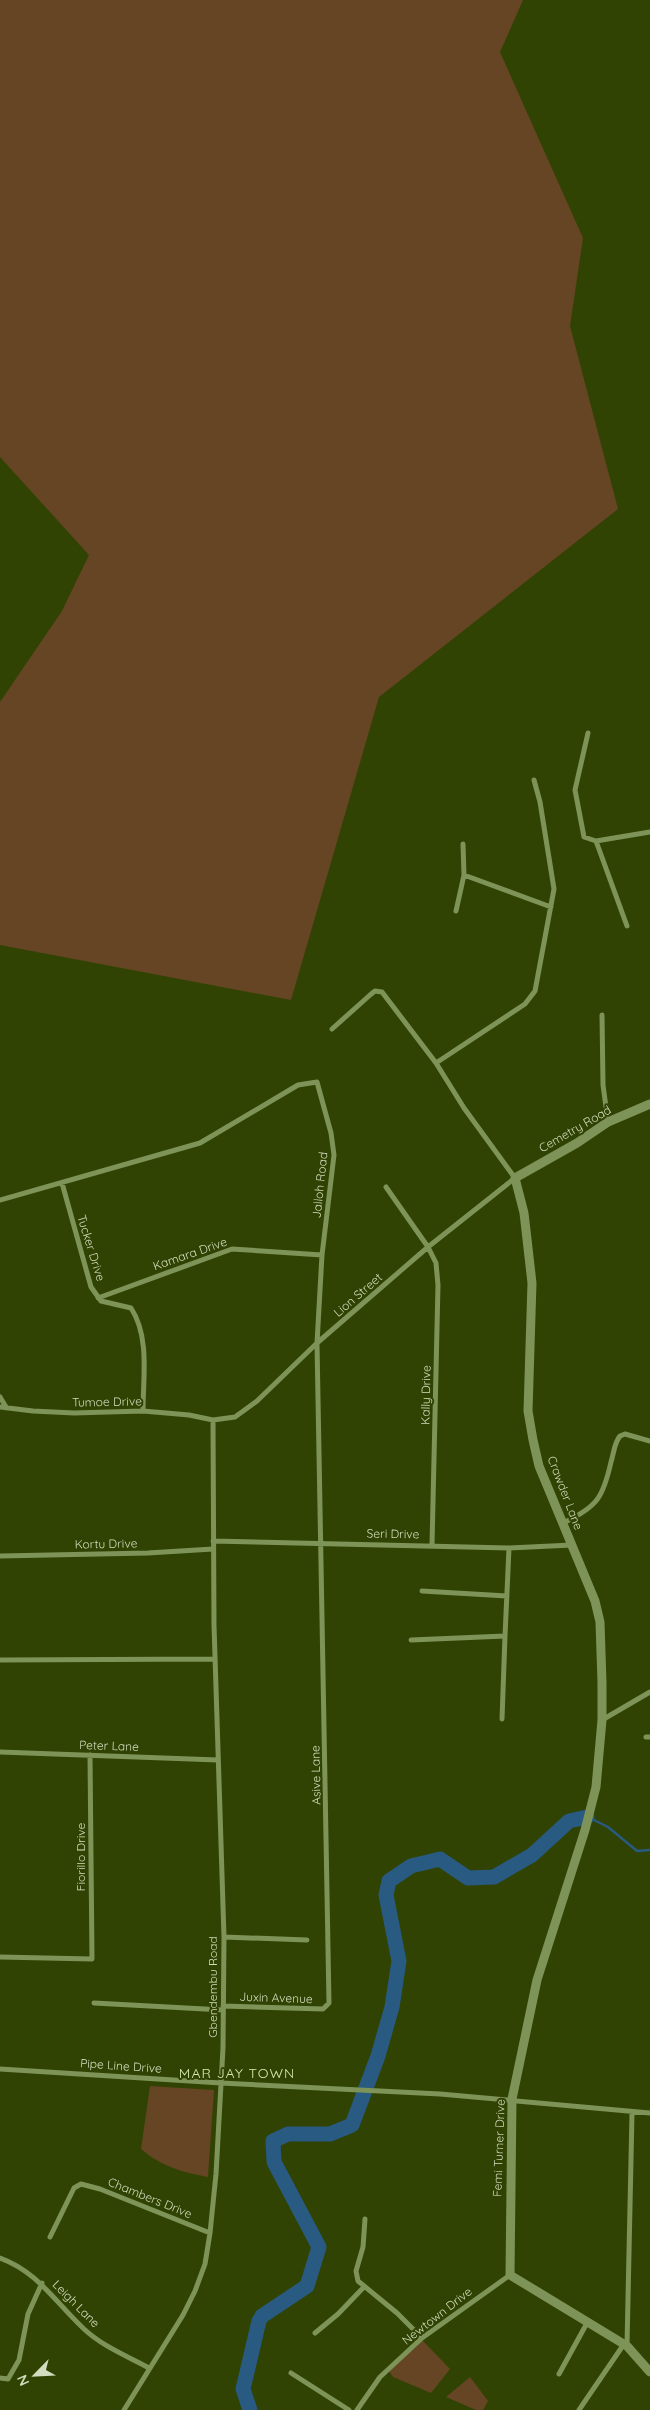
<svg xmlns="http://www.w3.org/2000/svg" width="650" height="2410" font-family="Quicksand,sans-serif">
<rect width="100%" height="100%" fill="#314303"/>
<!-- green -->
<path fill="#654523" d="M0,0H523L500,52L583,238L570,326L618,509L379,697L291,1000L0,945V702L62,611L89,555L0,457Z
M150,2086L214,2090L208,2177C181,2172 161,2166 141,2149Z
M422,2340L450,2369L431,2393L393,2377L389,2371Z
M470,2377L488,2401L483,2410H476L446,2397Z"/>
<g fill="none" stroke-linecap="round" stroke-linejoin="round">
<!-- stream -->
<path stroke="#285a82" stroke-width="2.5" d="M590,1818L608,1827L637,1851L650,1850"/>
<!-- river -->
<path stroke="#285a82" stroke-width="15" d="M250,2410L243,2389L259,2321L262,2316L307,2286L319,2247L274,2162L273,2141L288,2134H330L352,2125L378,2056L392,2007L399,1961L386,1895L389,1881L411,1866L440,1859L468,1878L494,1877L532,1855L569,1821L587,1817"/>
<!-- minor -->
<path stroke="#7d9358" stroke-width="5" d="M588,733L575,790L584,837L596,841L650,832
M596,841L627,926
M464,875L551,907
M456,911L464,875L463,844
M602,1015L603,1085L608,1122
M436,1063L525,1004L535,991L554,889L540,802L534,780
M62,1183L91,1287L101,1301L131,1308C150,1337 143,1378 143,1411
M386,1187L428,1247L436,1263L438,1285L432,1545
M0,1200L200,1143L298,1085L317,1082L331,1133L334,1155L322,1255L317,1343L329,2003L323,2009L223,2006
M98,1298L232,1249L322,1255
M0,1397L6,1407
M0,1407L33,1411L74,1413L143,1411L189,1415L213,1420L235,1417L257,1401L317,1343L428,1247L515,1178L464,1108L436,1063L382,992L375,991L370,995L332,1029
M563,1523C597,1507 603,1498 611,1462C614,1453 614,1443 620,1436L625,1434L650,1441
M213,1541L509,1548L572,1545
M0,1556L148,1553L213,1549
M422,1591L507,1596
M411,1640L505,1636L509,1548
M0,1660L215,1659
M502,1719L505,1636
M602,1720L650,1692
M646,1737H650
M0,1752L218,1760
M224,1937L307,1940
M0,1957L92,1959L90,1755
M94,2003L223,2010
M0,2069L221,2083L440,2094L650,2113
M365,2219L363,2247L356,2271L358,2281L397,2313L422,2338
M50,2237L74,2188L81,2184L100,2189L210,2233
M0,2258C37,2271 56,2303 84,2329C102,2346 127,2356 149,2368
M315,2333L338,2314L363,2288
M627,2346L632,2113
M291,2373L349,2410
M559,2374L587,2323
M0,2378L8,2379L19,2360L28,2314L42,2283
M124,2410L183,2315L195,2291L205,2264L210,2233L216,2174L223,2048L224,1937L214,1625L213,1420
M357,2410L380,2377L422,2338L510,2275
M579,2410L624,2344"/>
<!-- tertiary -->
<path stroke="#7d9358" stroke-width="9" d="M650,1104L608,1122L577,1143L515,1178L524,1213L532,1283L528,1411L533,1440L539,1466L595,1601L600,1622L602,1683V1720L596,1787L585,1830L537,1980L512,2099L510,2275L627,2346L650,2372"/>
</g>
<g text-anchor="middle" stroke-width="4" stroke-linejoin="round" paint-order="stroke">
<!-- street labels -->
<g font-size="12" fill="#d1ddbe" stroke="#314303">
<text transform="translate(575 1129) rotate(-30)" y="4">Cemetry Road</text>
<text transform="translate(320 1185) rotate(-84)" y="4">Jalloh Road</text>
<text transform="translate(91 1248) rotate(73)" y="4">Tucker Drive</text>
<text transform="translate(190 1254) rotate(-19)" y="4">Kamara Drive</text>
<text transform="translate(358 1295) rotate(-41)" y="4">Lion Street</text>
<text transform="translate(426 1395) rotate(-89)" y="4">Kally Drive</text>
<text transform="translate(107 1402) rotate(-1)" y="4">Tumoe Drive</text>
<text transform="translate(565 1493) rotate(69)" y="4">Crawder Lane</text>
<text transform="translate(393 1534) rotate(1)" y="4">Seri Drive</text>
<text transform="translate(106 1544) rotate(-1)" y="4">Kortu Drive</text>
<text transform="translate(109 1746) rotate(2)" y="4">Peter Lane</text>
<text transform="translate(316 1775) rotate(-91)" y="4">Asive Lane</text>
<text transform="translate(81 1857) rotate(-90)" y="4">Fiorillo Drive</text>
<text transform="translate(213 1987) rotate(-90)" y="4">Gbendembu Road</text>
<text transform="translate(276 1998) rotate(2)" y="4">Juxin Avenue</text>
<text transform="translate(121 2066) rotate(4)" y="4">Pipe Line Drive</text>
<text transform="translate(499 2148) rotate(-88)" y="4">Femi Turner Drive</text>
<text transform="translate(150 2198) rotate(22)" y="4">Chambers Drive</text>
<text transform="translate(76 2304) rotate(45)" y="4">Leigh Lane</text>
<text transform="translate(437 2316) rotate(-38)" y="4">Newtown Drive</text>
</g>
<!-- neighbourhood labels -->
<g font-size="14" letter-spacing="1" fill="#d2ebac" stroke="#314303">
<text x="237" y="2078">MAR JAY TOWN</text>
</g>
</g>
<!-- north arrow -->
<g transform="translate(35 2375) rotate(246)" stroke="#314303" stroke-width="4" paint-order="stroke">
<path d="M0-4L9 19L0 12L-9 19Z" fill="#d1ddbe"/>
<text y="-8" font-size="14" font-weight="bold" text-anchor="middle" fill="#d1ddbe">N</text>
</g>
</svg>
